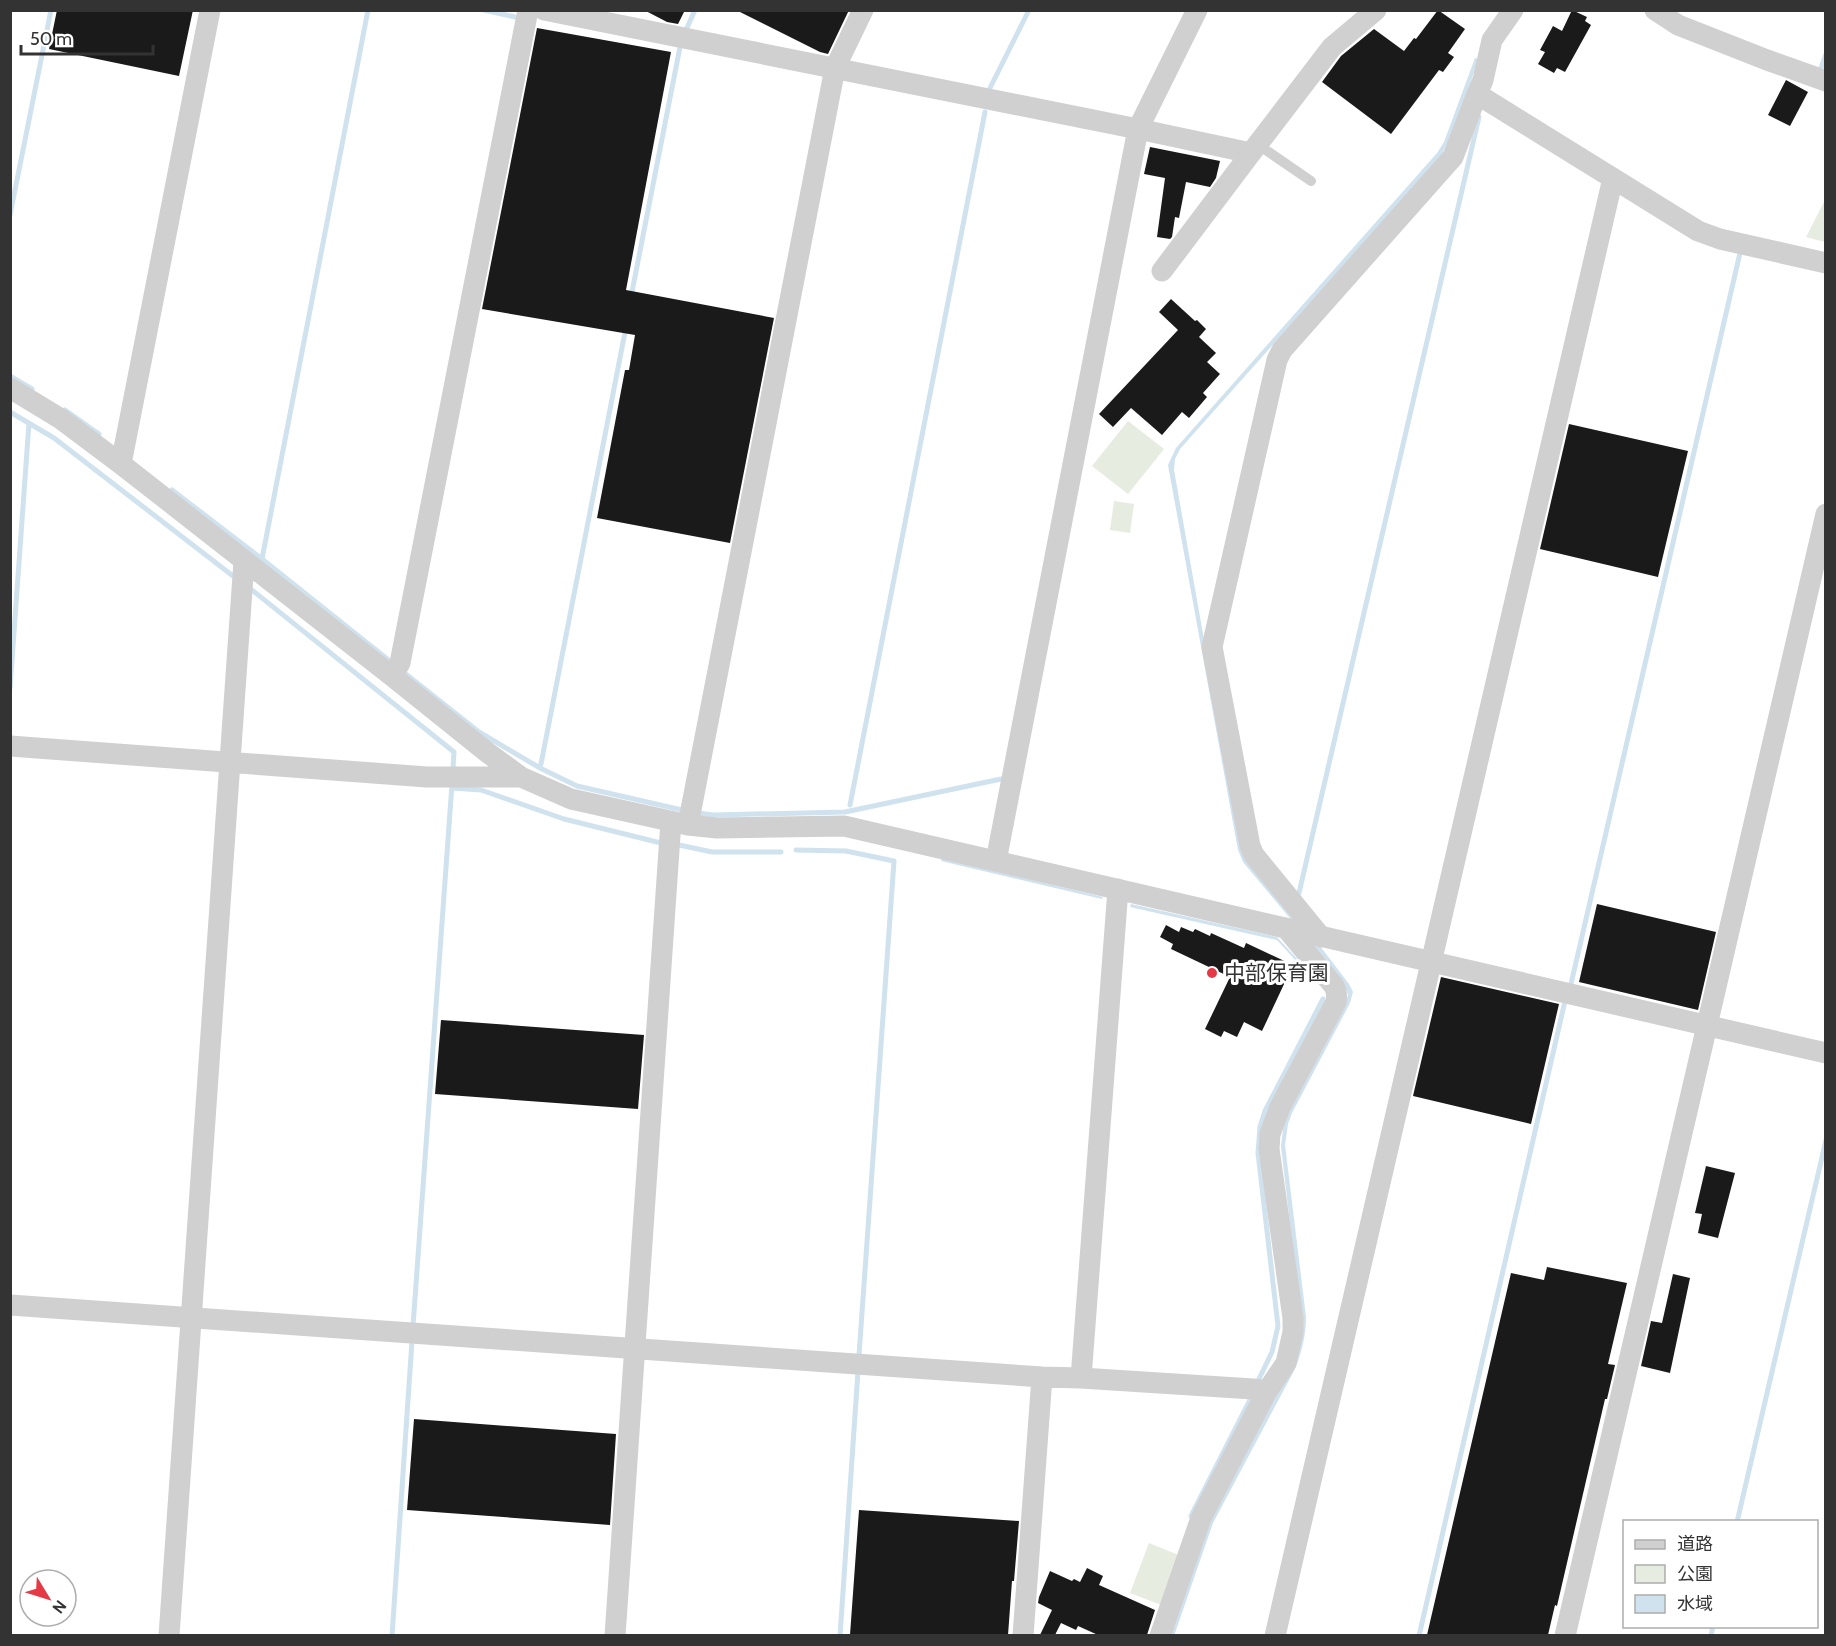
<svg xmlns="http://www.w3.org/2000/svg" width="1836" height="1646" font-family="Cabin,'Noto Sans JP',sans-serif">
<rect width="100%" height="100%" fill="#fff"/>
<!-- green -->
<path fill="#e6ecdf" d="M1825,200V242L1806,237Z
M1128,421L1164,449L1128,494L1092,466Z
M1114,501L1134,504L1130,533L1110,530Z
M1149,1543L1181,1556L1164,1606L1130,1593Z"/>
<!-- water -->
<path fill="#cfe2ee" d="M1475,58L1479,59L1448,143L1441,156L1180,449L1175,459L1174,470L1237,826L1317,942L1349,984L1353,992L1350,1003L1292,1113L1288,1124L1285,1145L1306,1317C1306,1335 1302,1350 1296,1367L1213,1523L1174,1636L1169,1635L1210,1521L1301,1319L1281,1146L1284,1121L1345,1004L1348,995L1344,983L1243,862L1238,850L1168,465L1176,448L1437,153L1444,142Z
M942,858L1103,897L1102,899L941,861Z
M1131,904L1277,937L1299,961L1298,963L1277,940L1130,907Z"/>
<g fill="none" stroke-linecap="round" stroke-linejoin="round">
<!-- stream -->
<path stroke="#cfe2ee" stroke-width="5" d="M484,10L515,17
M686,30L695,10
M1821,68L1826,54
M990,88L1029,10
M10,215L51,10
M631,297L680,47
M10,376L32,389
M65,410L99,434
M10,412L54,438L233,576
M172,490L262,559L391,662
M262,559L368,10
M252,590L454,752L453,768
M402,671L479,732L540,768L577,786L682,810
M10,688L29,423
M541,764L626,327
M452,788L481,790L564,819L661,843
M850,805L985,112
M698,813L713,815L845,812L1001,779
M679,845L712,852H781
M796,850L846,851L894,861L859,1355
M1299,893L1479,117
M1571,984L1740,253
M413,1326L452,784
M1257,1383L1272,1352L1278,1326L1258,1153L1260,1127L1265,1111L1323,999
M1191,1516L1253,1394
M1737,1522L1826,1140
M392,1636L412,1341
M840,1636L858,1371
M1419,1636L1565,1001
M1711,1636L1713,1626"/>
</g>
<!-- building -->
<path fill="#1a1a1a" d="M57,10H193L179,76L49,49Z
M644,10H685L678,24L667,22Z
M736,10H849L828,54L820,52Z
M1438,10L1465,29L1448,53L1454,57L1443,72L1439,70L1391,134L1322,82L1341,56L1374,29L1404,51L1414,38L1416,39Z
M1572,10L1587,17L1585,21L1591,25L1565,72L1557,68L1554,73L1538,64L1545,52L1540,50L1553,26L1562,31Z
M537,28L671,52L626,290L774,318L730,543L597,518L625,370H629L635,335L482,309Z
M1786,80L1808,92L1790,126L1768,115Z
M1150,147L1220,161L1216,178L1210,187L1186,182L1179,218L1175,217L1172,237L1170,239L1157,237L1165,178L1144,174Z
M1171,299L1195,321L1197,320L1206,329L1199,337L1216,353L1207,362L1220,374L1203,393L1207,397L1189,418L1182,412L1162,435L1131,408L1113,427L1099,414L1178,330L1159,312Z
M1569,424L1688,451L1658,577L1540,549Z
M1597,904L1716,932L1698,1010L1579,982Z
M1166,925L1179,932L1181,927L1193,932L1195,929L1210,936L1211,933L1244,948L1246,943L1293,965L1262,1031L1244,1022L1237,1037L1224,1031L1221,1037L1205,1029L1230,977L1171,949L1173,944L1160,937Z
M1441,977L1559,1004L1531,1124L1413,1096Z
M441,1020L644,1035L638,1109L435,1094Z
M1706,1166L1735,1173L1718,1238L1698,1233L1702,1214L1695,1213Z
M1547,1267L1627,1283L1608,1364L1615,1365L1607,1399H1605L1557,1606L1555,1605L1548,1635H1427L1511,1273L1544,1280Z
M1673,1274L1690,1278L1670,1373L1641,1366L1651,1321L1662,1323Z
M414,1419L616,1434L610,1525L407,1510Z
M859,1510L1019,1521L1014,1581H1012L1008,1635H850Z
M1087,1568L1103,1576L1099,1585L1155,1610L1147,1635H1098L1078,1626L1076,1630L1061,1623L1055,1635H1040L1052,1610L1038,1603L1039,1597L1050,1571L1072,1581L1074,1579L1080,1582Z"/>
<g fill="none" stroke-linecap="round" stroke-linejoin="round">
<!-- service -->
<path stroke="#d0d0d0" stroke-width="10" d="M1257,144L1311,181"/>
<!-- minor -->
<path stroke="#d0d0d0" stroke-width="21" d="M544,10L1138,129L1251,153L1332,47L1376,10
M1655,10L1678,25L1767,60L1826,81
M1477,94L1483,80L1492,40L1513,10
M1162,271L1251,153
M10,388L61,419L121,464L392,676L488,753L521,777L571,799L688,825L717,828L844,826L1826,1053
M121,464L210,10
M392,676L400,663L528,10
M10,746L427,777H521
M688,825L835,68L863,10
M996,861L1138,129L1197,10
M1321,937L1254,855L1250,846L1212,647L1277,360L1282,350L1453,157L1477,94L1698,231L1720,239L1826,263
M10,1305L1042,1377L1081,1378L1253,1389L1267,1391
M1081,1378L1118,889
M169,1636L244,561
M615,1636L671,821
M1023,1636L1042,1377
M1160,1636L1201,1518L1267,1391L1286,1363L1293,1332V1318L1269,1149L1270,1134L1280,1107L1336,1002C1337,996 1337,991 1334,986L1286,928
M1275,1636L1613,178
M1565,1636L1826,514"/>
</g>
<!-- markers -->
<circle fill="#e63946" stroke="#fff" stroke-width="2" cx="1212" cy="973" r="6"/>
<g text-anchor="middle" stroke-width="6" stroke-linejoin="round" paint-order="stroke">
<!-- poi labels -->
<g font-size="21" fill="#333" stroke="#fff" text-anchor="start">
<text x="1224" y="980">中部保育園</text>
</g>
</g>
<!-- border -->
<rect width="1836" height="1646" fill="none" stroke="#333333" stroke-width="24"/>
<!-- legend -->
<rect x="1623" y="1520" width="195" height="108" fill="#ffffff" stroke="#adadad" stroke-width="1.5"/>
<rect x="1635" y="1540" width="30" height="9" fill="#d0d0d0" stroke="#adadad" stroke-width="1.5"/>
<text x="1677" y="1550" font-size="18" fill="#333333">道路</text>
<rect x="1635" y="1565" width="30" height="18" fill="#e6ecdf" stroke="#adadad" stroke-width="1.5"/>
<text x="1677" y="1580" font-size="18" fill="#333333">公園</text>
<rect x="1635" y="1595" width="30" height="18" fill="#cfe2ee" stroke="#adadad" stroke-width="1.5"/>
<text x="1677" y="1610" font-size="18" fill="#333333">水域</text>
<!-- north arrow -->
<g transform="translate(48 1598) rotate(128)"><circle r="28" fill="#ffffff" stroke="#adadad" stroke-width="1.5"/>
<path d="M0-4.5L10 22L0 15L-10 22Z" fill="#e63946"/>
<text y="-9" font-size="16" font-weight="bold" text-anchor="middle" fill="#333333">N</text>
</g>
<!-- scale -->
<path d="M21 45v9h132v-9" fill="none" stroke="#333333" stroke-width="3"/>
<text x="30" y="45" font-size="18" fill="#333333" stroke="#ffffff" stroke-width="4.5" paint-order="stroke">50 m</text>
</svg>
